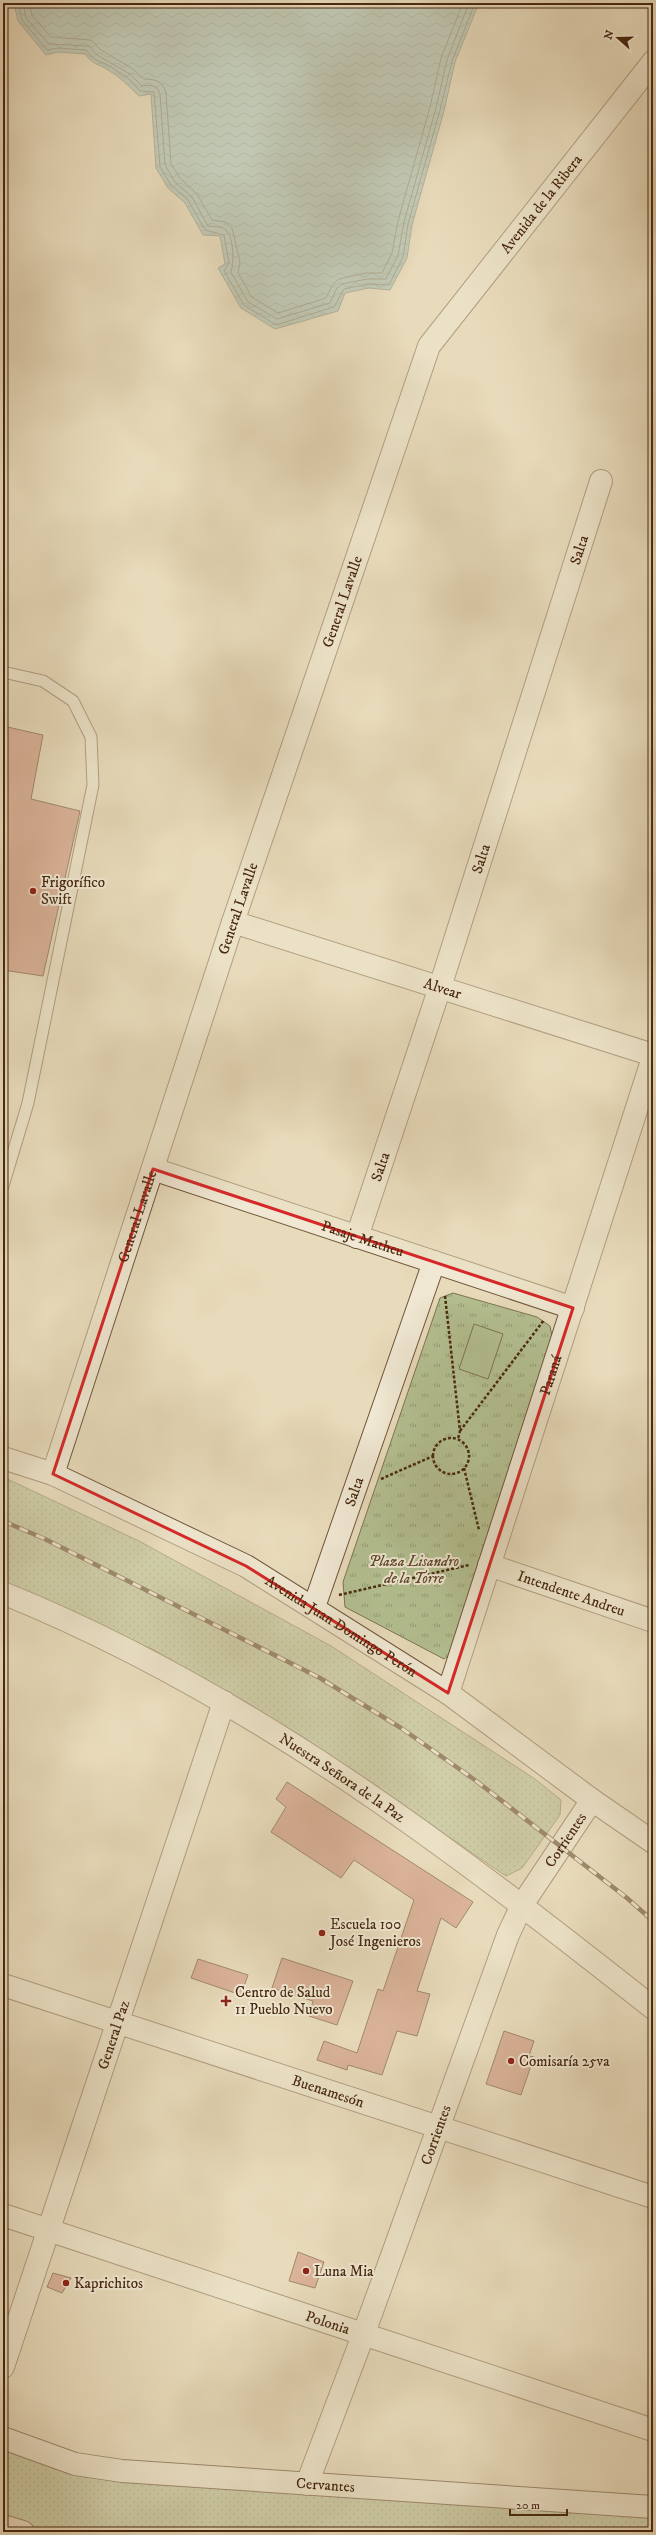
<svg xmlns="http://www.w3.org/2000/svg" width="656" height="2535" font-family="'IM FELL DW Pica',serif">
<defs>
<pattern id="grass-dots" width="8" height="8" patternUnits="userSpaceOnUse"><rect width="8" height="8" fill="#b4c192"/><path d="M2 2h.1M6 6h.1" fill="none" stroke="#949d76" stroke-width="1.8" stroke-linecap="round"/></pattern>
<pattern id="park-tufts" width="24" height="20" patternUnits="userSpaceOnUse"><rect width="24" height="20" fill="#b4c192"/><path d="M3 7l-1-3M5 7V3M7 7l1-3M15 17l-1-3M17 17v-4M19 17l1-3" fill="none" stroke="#949d76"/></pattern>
<pattern id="water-waves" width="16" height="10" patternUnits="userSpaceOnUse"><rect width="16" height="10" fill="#98bbb4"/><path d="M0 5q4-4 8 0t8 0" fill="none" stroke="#7e9891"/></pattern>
</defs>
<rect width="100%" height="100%" fill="#e8dbbb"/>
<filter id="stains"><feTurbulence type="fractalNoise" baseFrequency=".005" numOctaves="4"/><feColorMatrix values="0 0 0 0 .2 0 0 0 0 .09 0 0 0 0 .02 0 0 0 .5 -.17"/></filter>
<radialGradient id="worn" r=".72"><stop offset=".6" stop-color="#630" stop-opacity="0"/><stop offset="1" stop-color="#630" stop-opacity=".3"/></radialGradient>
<!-- grass -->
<path fill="url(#grass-dots)" stroke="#7e7451" d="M3,1477L139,1541L331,1646L535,1779L561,1800L560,1815L522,1868L506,1876L300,1735L154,1650L3,1583Z
M3,2438L75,2464L653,2507V2532H3Z"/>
<!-- park -->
<path fill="url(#park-tufts)" stroke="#7e7451" d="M453,1293L537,1317L550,1326L553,1341L456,1650L444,1659L345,1607L343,1582L440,1298Z"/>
<!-- pitch -->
<path fill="#b4c192" stroke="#7e7451" d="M474,1324L503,1334L488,1379L459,1369Z"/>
<!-- water -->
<path fill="url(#water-waves)" stroke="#788072" d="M14,3H479L455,62L444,111L412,225L407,258L390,290L369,288L345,293L338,311L275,329L241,308L218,268L225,264L220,236L203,235L185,203L168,188L156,168L151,94L139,96C129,86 120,77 108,70C98,64 92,64 85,54L58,52L46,55L18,21Z"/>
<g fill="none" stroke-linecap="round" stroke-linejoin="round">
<!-- shore -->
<path stroke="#707262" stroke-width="1" d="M18,3L22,20L47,50L58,48L86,50L94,59L108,65L128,78L140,91L154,92L160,167L171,185L188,200L205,230L224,235L229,263L224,271L244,305L276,325L334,307L344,289L368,284L389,285L403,257L408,224L440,110L452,61L475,3
M23,3L26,18L49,44L89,46L97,55L130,74L142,86C150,85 157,84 160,94L165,165L175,182L192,197L208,226C214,227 222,226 226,230C234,237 234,264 231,272L248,302L277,319L330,303L337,288L342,284L367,279H386L398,255L404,222L436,108L447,60L469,3
M29,3L32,15L51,37L91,40L101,50L133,69L144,79C155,79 163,81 166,93L171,164L180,178L197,194L212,220L225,222L232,228L240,262L238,273L252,297L278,313L326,298L333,284L339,279L366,273H382L392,253L398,221L430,107L441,58L463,3"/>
</g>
<!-- building -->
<path fill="#cb836f" stroke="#482810" d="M3,726L43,735L31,799L80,811L43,976L3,970Z
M287,1782L473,1902L456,1928L441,1918L417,1991L430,1994L417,2036L397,2031L382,2075L348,2065L347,2070L317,2060L324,2041L357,2053L378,1989L383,1991L414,1900L354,1860L341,1878L271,1832L286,1807L276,1799Z
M282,1958L353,1981L337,2025L309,2016L313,2001L272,1988Z
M198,1959L248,1975L241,1995L191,1978Z
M504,2031L534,2041L529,2056L534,2057L521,2095L486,2084Z
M298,2252L324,2262L315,2288L289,2281Z
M53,2273L71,2278L62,2293L47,2287Z"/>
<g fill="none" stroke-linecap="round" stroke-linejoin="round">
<!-- service casing -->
<g stroke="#70553b" stroke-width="13">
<path id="service" d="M3,672L43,681L73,701L91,737L93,785L28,1103L3,1186"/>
</g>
<!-- minor casing -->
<g stroke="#70553b" stroke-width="24">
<g id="minor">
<path id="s1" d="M233,922L653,1055"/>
<path id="s2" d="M153,1169L573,1308"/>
<path id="s3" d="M357,1237L440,987L601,481"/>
<path id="s4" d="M53,1474L233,922L429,346L653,62"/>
<path id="s5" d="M489,1565L653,1621"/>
<path id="s6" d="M3,1593C247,1692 448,1846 653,2008"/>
<path id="s7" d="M314,1607L434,1262"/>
<path id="s8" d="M448,1693L653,1058"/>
<path id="s9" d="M3,1985L653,2197"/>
<path id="s10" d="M3,2215L653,2430"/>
<path id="s11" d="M3,2367L224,1702"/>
<path id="s12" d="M307,2484L364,2333L508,1935L522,1905L592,1800"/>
</g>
</g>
<!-- tertiary casing -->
<g stroke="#70553b" stroke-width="24">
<g id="tertiary">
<path id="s13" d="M3,1458L53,1474L246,1566L448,1693L592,1800L653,1842"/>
</g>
</g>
<!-- secondary casing -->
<g stroke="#482810" stroke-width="24">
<g id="secondary">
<path id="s14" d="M3,2438L75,2464L122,2471L653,2507"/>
</g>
</g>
<!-- motorway casing -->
<g stroke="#482810" stroke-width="24">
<path id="motorway" d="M3,2526L23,2532"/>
</g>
<!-- path -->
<path stroke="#482810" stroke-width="2.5" stroke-dasharray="3 2" stroke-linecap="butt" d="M445,1296L460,1431L458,1439
M460,1431L544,1320
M433 1456a18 18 0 1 1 36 0a18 18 0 1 1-36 0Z
M464,1468L479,1530
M381,1479L433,1456
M339,1595L469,1565"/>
<!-- service -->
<use href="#service" stroke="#f0e8d3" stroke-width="11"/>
<!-- minor -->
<use href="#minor" stroke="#f0e8d3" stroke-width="22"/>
<!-- tertiary -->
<use href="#tertiary" stroke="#f0e8d3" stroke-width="22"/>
<!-- secondary -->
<use href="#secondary" stroke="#f0e8d3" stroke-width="22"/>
<!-- motorway -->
<use href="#motorway" stroke="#e8dbbb" stroke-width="22"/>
<!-- rail casing -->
<g stroke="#482810" stroke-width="4.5">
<path id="rail" d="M3,1521L45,1539L320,1678L401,1728L475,1780L627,1898L653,1921"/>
</g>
<!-- rail -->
<use href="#rail" stroke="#f0e8d3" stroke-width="3" stroke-dasharray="9" stroke-linecap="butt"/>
</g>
<!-- marked area -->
<path d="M0 0H656V2535H0ZM153,1169L573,1308L448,1693L246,1566L53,1474Z" fill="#e8dbbb" fill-opacity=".55" fill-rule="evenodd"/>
<path fill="none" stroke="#d62828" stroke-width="3" stroke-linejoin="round" d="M153,1169L573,1308L448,1693L246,1566L53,1474Z"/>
<!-- markers -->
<g fill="#8f2418" stroke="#f0e8d3" stroke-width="1.5">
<circle cx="33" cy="891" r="4"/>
<circle cx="322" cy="1933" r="4"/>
<path d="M224 1995h4v4h4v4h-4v4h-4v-4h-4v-4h4z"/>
<circle cx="511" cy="2061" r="4"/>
<circle cx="306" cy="2271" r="4"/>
<circle cx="66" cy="2283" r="4"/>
</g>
<g text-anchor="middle" stroke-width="4" stroke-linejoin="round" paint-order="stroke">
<!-- street labels -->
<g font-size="15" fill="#482810" stroke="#f0e8d3">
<text dy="5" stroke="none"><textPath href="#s4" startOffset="1370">Avenida de la Ribera</textPath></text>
<text dy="5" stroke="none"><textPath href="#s3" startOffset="722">Salta</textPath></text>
<text dy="5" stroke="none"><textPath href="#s4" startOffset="919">General Lavalle</textPath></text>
<text dy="5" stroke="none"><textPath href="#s3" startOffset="398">Salta</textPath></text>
<text dy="5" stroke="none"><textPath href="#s4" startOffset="595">General Lavalle</textPath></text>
<text dy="5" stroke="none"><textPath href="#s1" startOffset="220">Alvear</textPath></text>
<text dy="5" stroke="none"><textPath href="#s3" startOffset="74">Salta</textPath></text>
<text dy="5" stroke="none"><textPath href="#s4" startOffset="271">General Lavalle</textPath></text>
<text dy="5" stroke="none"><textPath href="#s2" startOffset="221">Pasaje Matheu</textPath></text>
<text dy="5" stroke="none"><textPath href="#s8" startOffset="334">Paraná</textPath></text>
<text dy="5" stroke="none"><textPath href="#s7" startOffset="122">Salta</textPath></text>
<text dy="5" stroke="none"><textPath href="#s5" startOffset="87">Intendente Andreu</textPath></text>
<text dy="5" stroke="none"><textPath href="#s13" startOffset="379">Avenida Juan Domingo Perón</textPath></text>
<text dy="5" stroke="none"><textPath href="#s6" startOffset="387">Nuestra Señora de la Paz</textPath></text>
<text dy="5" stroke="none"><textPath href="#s12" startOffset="696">Corrientes</textPath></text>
<text dy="5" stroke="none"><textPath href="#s11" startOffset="350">General Paz</textPath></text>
<text dy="5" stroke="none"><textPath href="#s9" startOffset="342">Buenamesón</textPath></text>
<text dy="5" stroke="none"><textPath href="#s12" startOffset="372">Corrientes</textPath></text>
<text dy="5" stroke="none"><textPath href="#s10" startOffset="342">Polonia</textPath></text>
<text dy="5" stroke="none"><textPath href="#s14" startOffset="328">Cervantes</textPath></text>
</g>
<!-- poi labels -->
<g font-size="15" fill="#482810" stroke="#f0e8d3" text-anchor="start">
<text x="41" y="887">Frigorífico<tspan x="41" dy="17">Swift</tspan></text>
<text x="330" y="1929">Escuela 100<tspan x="330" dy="17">José Ingenieros</tspan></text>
<text x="235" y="1997">Centro de Salud<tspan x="235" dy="17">11 Pueblo Nuevo</tspan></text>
<text x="519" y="2066">Comisaría 25va</text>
<text x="314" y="2276">Luna Mia</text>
<text x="74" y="2288">Kaprichitos</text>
</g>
<!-- park labels -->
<g font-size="15" font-style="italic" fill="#5e472a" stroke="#f0e8d3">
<text x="414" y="1566">Plaza Lisandro<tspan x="414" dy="17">de la Torre</tspan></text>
</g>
</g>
<!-- margin -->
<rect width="656" height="2535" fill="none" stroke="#e8dbbb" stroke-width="16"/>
<rect x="4" y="4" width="648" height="2527" fill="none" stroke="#482810" stroke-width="2"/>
<rect x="8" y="8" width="640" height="2519" fill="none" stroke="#482810"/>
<!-- north arrow -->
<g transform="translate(618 38) rotate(290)" stroke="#f0e8d3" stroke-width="3" paint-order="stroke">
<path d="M0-3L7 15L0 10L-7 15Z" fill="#482810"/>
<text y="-6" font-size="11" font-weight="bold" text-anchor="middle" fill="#482810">N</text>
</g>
<!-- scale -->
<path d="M510 2509v6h57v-6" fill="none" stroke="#482810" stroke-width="2"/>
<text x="516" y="2509" font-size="12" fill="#482810" stroke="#f0e8d3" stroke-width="3" paint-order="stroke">20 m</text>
<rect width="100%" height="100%" filter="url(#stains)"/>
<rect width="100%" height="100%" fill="url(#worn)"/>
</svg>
